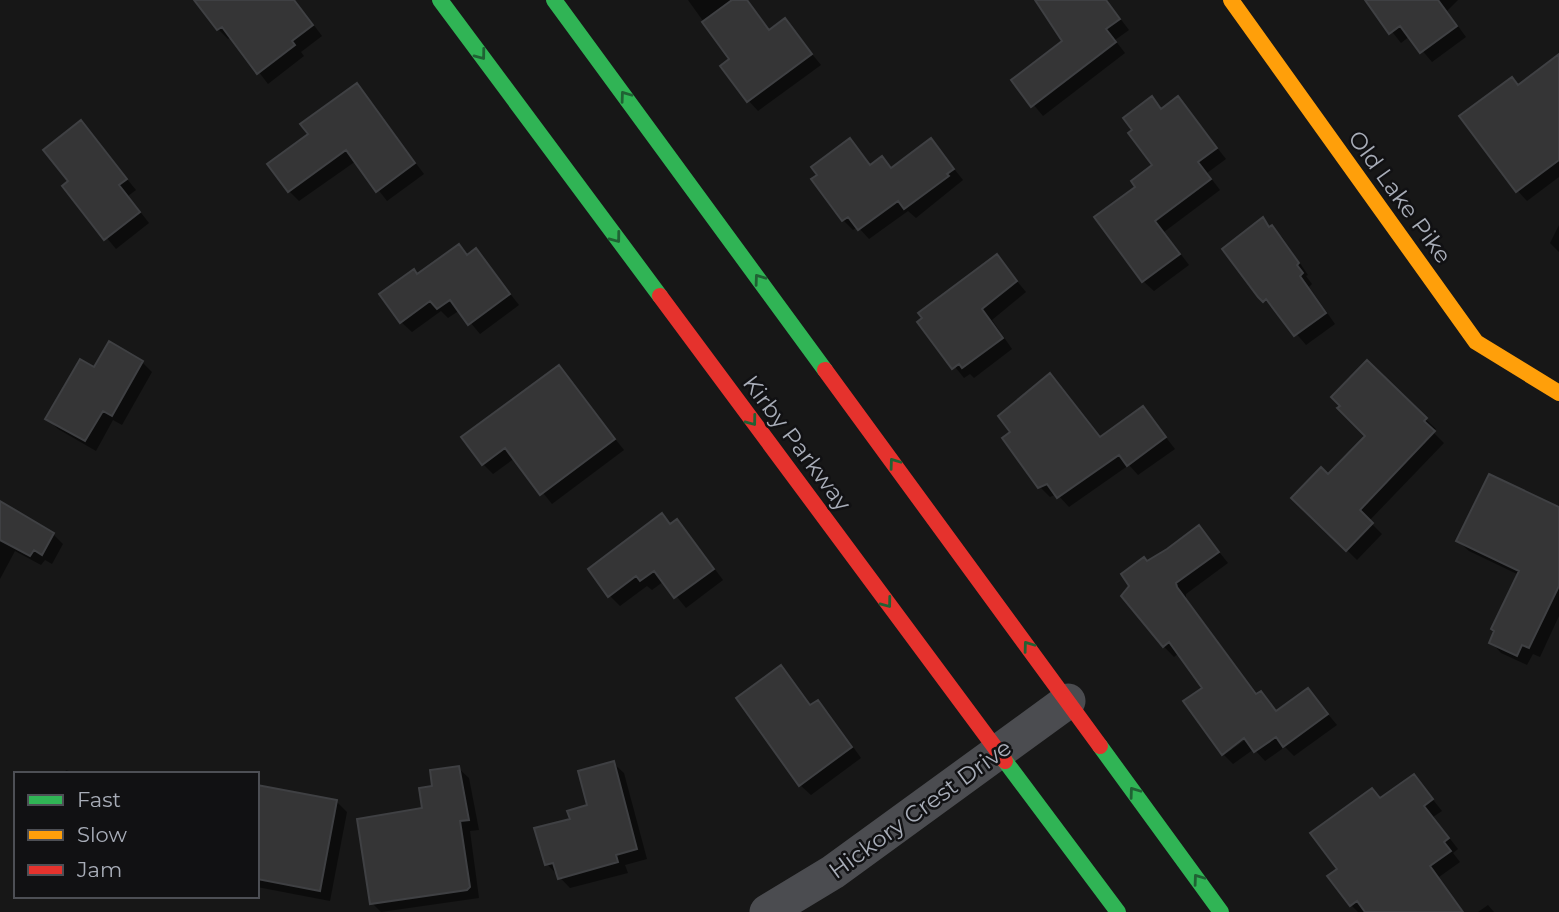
<svg xmlns="http://www.w3.org/2000/svg" width="1559" height="912" font-family="Montserrat,sans-serif">
<rect width="100%" height="100%" fill="#171717"/>
<!-- shadow -->
<path fill="#0007" d="M196,0H295L322,36L301,52L304,56L268,84L232,37L228,39L218,29Z
M688,0H746L770,31L785,21L821,65L758,111L748,100L731,60Z
M1043,0H1106L1129,30L1115,40L1125,53L1043,116L1013,80L1065,42Z
M1367,0H1458L1447,11L1466,37L1432,62L1410,36L1401,43Z
M1559,57V177L1527,201L1517,190L1519,86Z
M357,85L424,174L387,201L356,161L299,201L289,191L311,134Z
M1178,98L1226,159L1207,173L1220,190L1164,232L1189,265L1154,291L1143,281L1138,187L1155,166L1152,99L1162,110Z
M80,122L136,190L128,196L149,223L116,249L64,186L71,181Z
M850,140L871,166L882,158L893,169L931,140L963,180L916,218L908,211L869,239L858,227L853,230L843,220Z
M1262,219L1282,237L1308,275L1306,276L1312,284L1309,287L1335,324L1306,345L1276,310L1260,296Z
M1559,225V252L1550,243Z
M459,246L469,256L476,250L519,305L480,334L460,310L448,318L441,311L412,332L401,322Z
M996,256L1026,292L992,320L1012,349L974,378L970,374L964,378L919,322Z
M142,362L152,372L122,425L113,420L96,451L58,429L47,418L95,369Z
M1367,363L1436,429L1433,432L1444,443L1369,521L1382,534L1357,560L1294,498L1328,477L1368,436Z
M558,367L624,450L552,504L515,458L493,474L483,464Z
M1060,386L1101,438L1143,408L1175,449L1138,475L1129,465L1069,507L1057,494L1050,497L1040,487L1012,432Z
M0,505L53,534L63,544L52,564L45,560L41,565L15,551L0,579Z
M1559,509V616L1540,657L1533,654L1527,665L1501,653L1491,642L1519,575L1469,551L1458,541Z
M662,515L672,525L676,521L687,532L723,580L686,608L664,581L652,590L647,586L620,606L609,595Z
M1199,527L1228,563L1186,594V599L1258,695L1260,693L1277,712L1308,690L1337,725L1294,756L1285,747L1265,761L1254,749L1233,764L1224,755L1252,735L1204,688L1179,653L1174,657L1147,629L1123,596L1148,563Z
M780,668L811,706L818,702L828,712L861,758L811,795L800,785Z
M613,763L624,773L647,859L625,865L628,873L570,888L547,864L572,820L589,806Z
M458,768L469,778L479,830L470,831L479,898L381,912L372,903L434,788Z
M66,770L78,774H64Z
M1414,776L1442,811L1433,817L1458,849L1453,853L1460,862L1439,877L1464,912H1358L1351,905L1339,870L1372,790L1382,800Z
M257,787L336,801L347,812L330,901L257,887Z
M1488,905L1494,912H1478Z"/>
<!-- building -->
<path fill="#353536" stroke="#3f4043" stroke-width="2" d="M194,0H294L313,25L292,41L295,45L257,74L222,27L217,30Z
M732,0H747L769,30L785,18L812,54L747,102L720,66L729,59L702,22Z
M1035,0H1106L1120,19L1106,29L1116,42L1031,107L1011,80L1062,41Z
M1365,0H1438L1457,26L1420,53L1400,26L1389,34Z
M1559,54V160L1516,192L1459,116L1512,77L1518,85Z
M357,83L415,163L376,192L346,150L288,192L267,164L308,134L300,124Z
M1152,96L1161,109L1178,96L1217,148L1198,162L1211,179L1155,221L1180,254L1142,282L1094,217L1135,187L1131,181L1152,165L1128,133L1132,130L1123,118Z
M81,120L127,179L119,185L140,212L104,240L62,186L68,181L43,150Z
M850,138L870,165L882,156L891,168L931,138L954,169L947,174L949,176L904,209L898,201L858,230L848,217L842,221L811,179L817,175L811,167Z
M1263,217L1269,227L1272,225L1299,263L1297,265L1303,273L1300,276L1326,313L1294,336L1266,299L1263,302L1258,297L1222,249Z
M459,244L467,255L476,248L510,294L468,325L450,300L437,309L430,301L400,323L379,294L414,269L417,274Z
M997,254L1017,281L982,309L1003,338L962,368L959,364L952,369L917,322L922,318L918,313Z
M109,341L143,361L112,416L103,411L85,441L45,419L80,359L94,367Z
M1367,360L1427,418L1424,421L1435,431L1360,510L1373,523L1346,551L1291,498L1321,467L1328,474L1365,436L1337,408L1340,406L1331,397Z
M559,365L615,439L540,495L505,448L482,465L461,437Z
M1050,373L1100,437L1143,406L1166,437L1127,466L1119,455L1057,498L1047,484L1038,488L1002,438L1010,432L998,416Z
M1489,474L1559,507V586L1529,648L1522,645L1517,656L1489,643L1494,631L1491,629L1519,571L1456,541Z
M0,501L54,533L42,555L34,550L30,556L0,540Z
M662,513L670,524L677,519L714,569L674,598L654,571L640,581L636,576L608,597L588,569Z
M1199,525L1219,552L1176,583L1177,587L1256,694L1261,691L1276,711L1308,688L1328,714L1283,747L1276,737L1254,752L1244,738L1222,755L1183,701L1202,688L1169,642L1163,647L1121,596L1129,586L1121,574L1144,557L1147,561L1167,549Z
M781,665L810,705L818,700L852,747L799,786L736,698Z
M614,761L637,849L616,855L618,862L558,879L553,863L545,865L534,828L570,819L567,811L587,805L578,771Z
M459,766L469,820L460,821L470,887L467,890L370,904L357,819L422,808L419,788L432,786L430,770Z
M1414,774L1433,799L1424,806L1449,838L1444,842L1451,851L1430,866L1463,912H1365L1357,901L1350,906L1327,876L1337,869L1310,833L1372,788L1380,798Z
M257,785L337,800L320,891L257,879Z"/>
<g fill="none" stroke-linecap="round" stroke-linejoin="round">
<!-- street -->
<path stroke="#4b4c50" stroke-width="35" d="M767,912L833,872L1068,701"/>
<!-- fast -->
<path stroke="#30b455" stroke-width="16" d="M440,0L660,296
M554,0L825,370
M1100,746L1221,912
M1005,761L1118,912"/>
<!-- slow -->
<path stroke="#ff9f0a" stroke-width="16" d="M1231,0L1476,342L1559,393"/>
<!-- jam -->
<path stroke="#e5322d" stroke-width="16" d="M660,296L1005,761
M825,370L1100,746"/>
</g>
<!-- one-way arrows -->
<defs><path id="oneway-chevron" d="M-2-3.5L2.5 0L-2 3.5" fill="none" stroke-width="1.6" stroke-linecap="round" stroke-linejoin="round" transform="scale(1.75)"/></defs>
<g stroke="#206234">
<use href="#oneway-chevron" transform="translate(481 55) rotate(53)"/>
<use href="#oneway-chevron" transform="translate(625 96) rotate(-126)"/>
<use href="#oneway-chevron" transform="translate(616 238) rotate(53)"/>
<use href="#oneway-chevron" transform="translate(759 279) rotate(-126)"/>
<use href="#oneway-chevron" transform="translate(752 421) rotate(53)"/>
<use href="#oneway-chevron" transform="translate(894 463) rotate(-126)"/>
<use href="#oneway-chevron" transform="translate(887 603) rotate(53)"/>
<use href="#oneway-chevron" transform="translate(1028 646) rotate(-126)"/>
<use href="#oneway-chevron" transform="translate(1134 792) rotate(-126)"/>
<use href="#oneway-chevron" transform="translate(1198 879) rotate(-126)"/>
</g>
<g text-anchor="middle" stroke-width="5" stroke-linejoin="round" paint-order="stroke">
<!-- street labels -->
<g font-size="23" fill="#a8adb8" stroke="#111113">
<text transform="translate(1400 197) rotate(54)" y="8">Old Lake Pike</text>
<text transform="translate(797 443) rotate(53)" y="8">Kirby Parkway</text>
<text transform="translate(920 809) rotate(-36)" y="8">Hickory Crest Drive</text>
</g>
</g>
<!-- legend -->
<rect x="14" y="772" width="245" height="126" fill="#111113" stroke="#4d4f55" stroke-width="2"/>
<rect x="28" y="795" width="35" height="10" fill="#30b455" stroke="#4d4f55" stroke-width="2"/>
<text x="77" y="807" font-size="21" fill="#a8adb8">Fast</text>
<rect x="28" y="830" width="35" height="10" fill="#ff9f0a" stroke="#4d4f55" stroke-width="2"/>
<text x="77" y="842" font-size="21" fill="#a8adb8">Slow</text>
<rect x="28" y="865" width="35" height="10" fill="#e5322d" stroke="#4d4f55" stroke-width="2"/>
<text x="77" y="877" font-size="21" fill="#a8adb8">Jam</text>
</svg>
